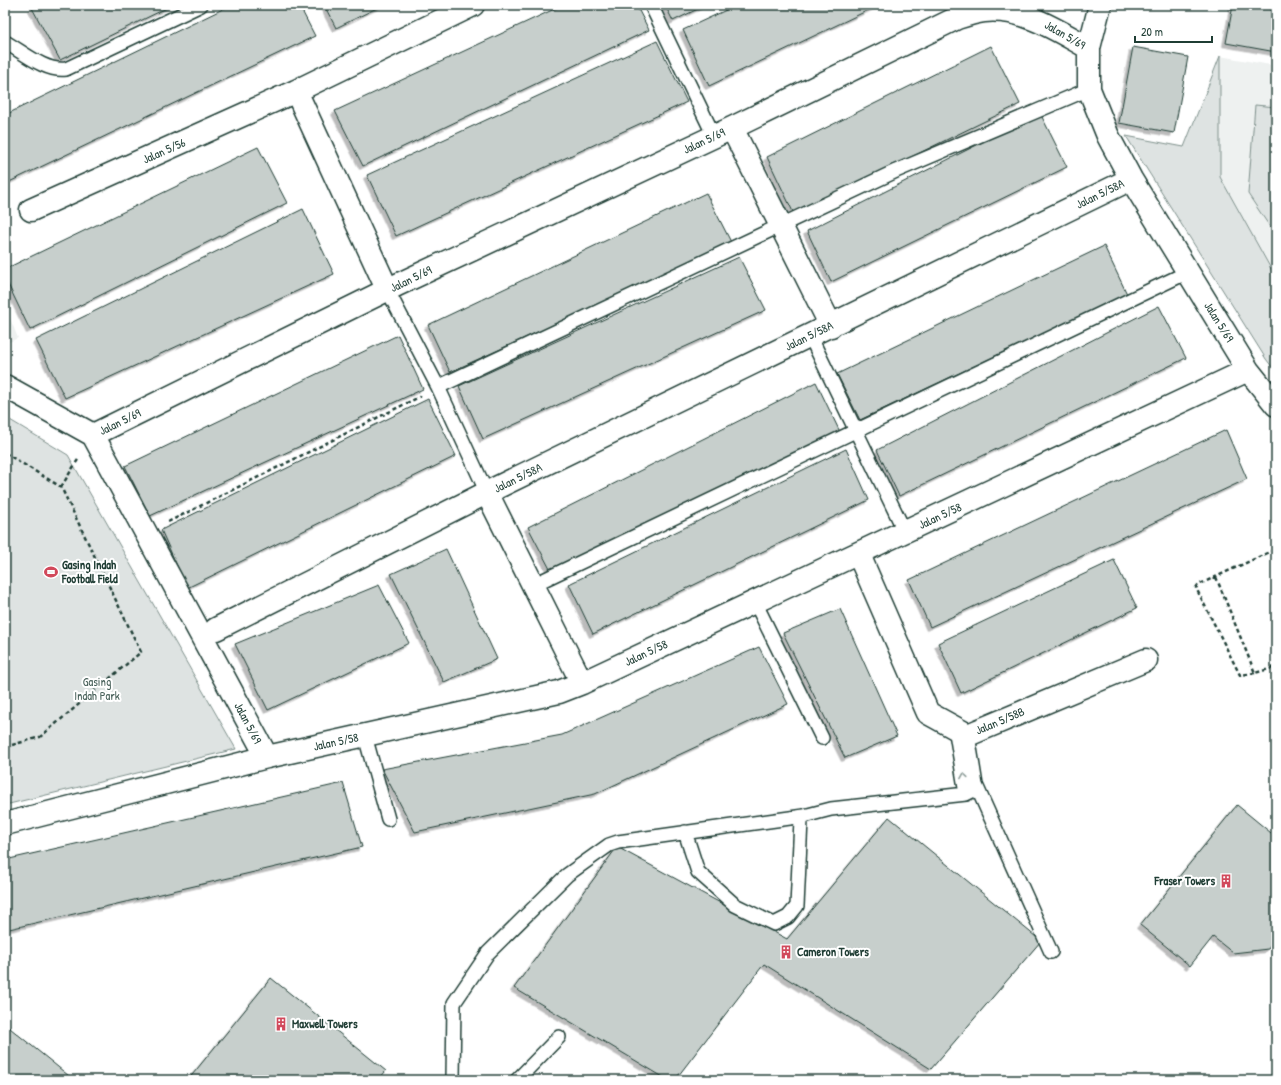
<svg xmlns="http://www.w3.org/2000/svg" width="1281" height="1085" font-family="'Patrick Hand',sans-serif">
<defs>
<filter id="shadow"><feDropShadow dx="-3.5" dy="3.5" stdDeviation="0" flood-color="#0004"/></filter>
</defs>
<rect width="100%" height="100%" fill="#fff"/>
<filter id="ink" filterUnits="userSpaceOnUse"><feTurbulence type="fractalNoise" baseFrequency=".025" numOctaves="2"/><feDisplacementMap in="SourceGraphic" scale="8" xChannelSelector="R" yChannelSelector="G"/><feConvolveMatrix kernelMatrix="1 2 1 2 8 2 1 2 1" color-interpolation-filters="sRGB"/></filter>
<g filter="url(#ink)">
<!-- built -->
<path fill="#eef1f0" d="M1220,56L1276,66V278L1220,177Z
M5,306L18,338L5,344Z"/>
<!-- green -->
<path fill="#dee3e2" stroke="#7e908b" d="M1220,56V177L1276,278V372L1266,359L1126,136L1184,147Z
M1255,105L1276,107V236L1248,194Z
M5,417L68,455L236,749L5,805Z"/>
<!-- building -->
<path fill="#c7cfcc" stroke="#1f3d34" filter="url(#shadow)" d="M37,5H173L60,60L32,8Z
M231,5H299L315,36L5,184V115Z
M324,5H383L336,28Z
M563,5H636L649,30L363,166L335,111Z
M665,5H706L673,21Z
M737,5H879L709,86L683,30Z
M1233,5H1276V52L1226,43Z
M657,41L687,102L396,236L367,175Z
M991,46L1020,104L794,214L767,157Z
M1133,47L1188,57L1174,133L1119,123Z
M1040,113L1067,167L831,282L807,231Z
M258,147L287,203L30,330L5,278V269Z
M706,193L732,244L450,372L428,325Z
M303,209L334,274L65,398L36,340Z
M1104,246L1127,294L860,420L837,374Z
M739,257L766,310L483,439L459,386Z
M1159,306L1186,358L899,496L877,450Z
M398,335L423,389L150,516L125,466Z
M816,382L840,432L551,571L528,527Z
M428,399L456,456L187,588L161,530Z
M1226,430L1247,479L930,627L909,580Z
M846,449L869,500L593,634L569,584Z
M446,549L497,659L444,682L391,574Z
M1114,560L1137,608L961,693L938,643Z
M379,585L409,643L268,710L235,644Z
M840,609L897,736L845,758L783,633Z
M759,647L788,704L595,794L415,832L382,769L562,735Z
M343,783L362,847L5,930V860Z
M1237,805L1276,837V939L1268,949L1233,953L1213,937L1190,966L1140,925Z
M889,817L1041,941L931,1069L764,964L675,1080H668L514,988L617,847L787,939Z
M271,978L386,1071L378,1080H188Z
M5,1024L74,1080H5Z"/>
<g fill="none" stroke-linecap="round" stroke-linejoin="round">
<!-- lane casing -->
<g stroke="#1f3d34" stroke-width="16">
<path id="lane" d="M651,5L714,136
M5,42C23,52 45,72 66,69L201,5
M388,291L438,387L487,493
M810,336L905,532
M438,387L896,171L1089,89
M533,585L1188,272
M755,602L822,738
M955,727L966,794
M968,735L976,785L1051,952
M365,736L388,819
M685,832L698,872L735,905L774,924L788,917L797,906L801,820L804,816L831,809L966,794L972,791L976,785
M453,1080L454,1003L488,953L567,875L609,845L618,842L804,816
M517,1080L559,1037"/>
</g>
<!-- street casing -->
<g stroke="#1f3d34" stroke-width="25">
<path id="street" d="M1089,48L1100,5
M296,91L388,291
M732,128L831,326
M31,210L296,91L473,5
M5,386L93,435L267,757
M93,435L397,285L732,128L957,18C966,15 975,12 984,11C1023,7 1056,30 1089,48V89L1108,136L1131,179L1248,370L1276,405
M487,493L582,683
M859,555L928,713L968,735L1146,660
M216,629L496,488L1131,179
M5,824L267,757L559,692L582,683L1248,370"/>
</g>
<!-- path -->
<path stroke="#1f3d34" stroke-width="2.5" stroke-dasharray="4 3" stroke-linecap="butt" d="M5,453L61,487L141,652L40,737L5,747
M61,487L79,458
M168,522L421,396
M1216,577L1255,673L1276,667
M1255,673L1240,675L1196,588L1198,585L1276,549"/>
<!-- lane -->
<use href="#lane" stroke="#fff" stroke-width="13"/>
<!-- street -->
<use href="#street" stroke="#fff" stroke-width="22"/>
</g>
<!-- one-way arrows -->
<defs><path id="oneway-chevron" d="M-2-3.5L2.5 0L-2 3.5" fill="none" stroke-width="1.6" stroke-linecap="round" stroke-linejoin="round"/></defs>
<use stroke="#8f9e9a" href="#oneway-chevron" transform="translate(964 776) rotate(-99)"/>
</g>
<!-- icons -->
<defs>
<g id="stadium-bare" transform="scale(1.08)"><path d="M0-5a6.5 5 0 1 0 0 10a6.5 5 0 1 0 0-10ZM-3.5-1.8h7v3.6h-7Z" fill="#d1495b" stroke="#fff" stroke-width="2.5" paint-order="stroke"/></g>
<g id="building-bare" transform="scale(1.08)"><path d="M-4-6H4V6H1V3H-1V6H-4ZM-2.5-4.3h1.7v1.8h-1.7ZM.8-4.3h1.7v1.8H.8ZM-2.5-1h1.7V.8h-1.7ZM.8-1h1.7V.8H.8Z" fill="#d1495b" stroke="#fff" stroke-width="2.5" paint-order="stroke"/></g>
</defs>
<g fill-rule="evenodd">
<use href="#stadium-bare" x="51" y="572"/>
<use href="#building-bare" x="1226" y="881"/>
<use href="#building-bare" x="786" y="952"/>
<use href="#building-bare" x="281" y="1024"/>
</g>
<g text-anchor="middle" stroke-width="4" stroke-linejoin="round" paint-order="stroke">
<!-- street labels -->
<g font-size="12" fill="#1f3d34" stroke="#fff">
<text transform="translate(1065 35) rotate(30)" y="4">Jalan 5/69</text>
<text transform="translate(704 141) rotate(-25)" y="4">Jalan 5/69</text>
<text transform="translate(164 151) rotate(-24)" y="4">Jalan 5/56</text>
<text transform="translate(1100 194) rotate(-26)" y="4">Jalan 5/58A</text>
<text transform="translate(411 279) rotate(-26)" y="4">Jalan 5/69</text>
<text transform="translate(1219 322) rotate(58)" y="4">Jalan 5/69</text>
<text transform="translate(809 336) rotate(-26)" y="4">Jalan 5/58A</text>
<text transform="translate(120 422) rotate(-26)" y="4">Jalan 5/69</text>
<text transform="translate(518 478) rotate(-26)" y="4">Jalan 5/58A</text>
<text transform="translate(940 516) rotate(-25)" y="4">Jalan 5/58</text>
<text transform="translate(646 653) rotate(-25)" y="4">Jalan 5/58</text>
<text transform="translate(1000 721) rotate(-23)" y="4">Jalan 5/58B</text>
<text transform="translate(248 723) rotate(62)" y="4">Jalan 5/69</text>
<text transform="translate(336 742) rotate(-12)" y="4">Jalan 5/58</text>
</g>
<!-- poi labels -->
<g font-size="12" font-weight="bold" fill="#1f3d34" stroke="#fff" text-anchor="start">
<text x="62" y="569">Gasing Indah<tspan x="62" dy="14">Football Field</tspan></text>
<text x="1215" y="885" text-anchor="end">Fraser Towers</text>
<text x="797" y="956">Cameron Towers</text>
<text x="292" y="1028">Maxwell Towers</text>
</g>
<!-- park labels -->
<g font-size="12" fill="#455e57" stroke="#fff">
<text x="97" y="686">Gasing<tspan x="97" dy="14">Indah Park</tspan></text>
</g>
</g>
<!-- margin -->
<rect width="1281" height="1085" fill="none" stroke="#fff" stroke-width="20"/>
<rect x="10" y="10" width="1261" height="1065" fill="none" stroke="#1f3d34" stroke-width="1.5" filter="url(#ink)"/>
<!-- scale -->
<path d="M1135 36v6h77v-6" fill="none" stroke="#1f3d34" stroke-width="2"/>
<text x="1141" y="36" font-size="12" fill="#1f3d34" stroke="#ffffff" stroke-width="3" paint-order="stroke">20 m</text>
</svg>
